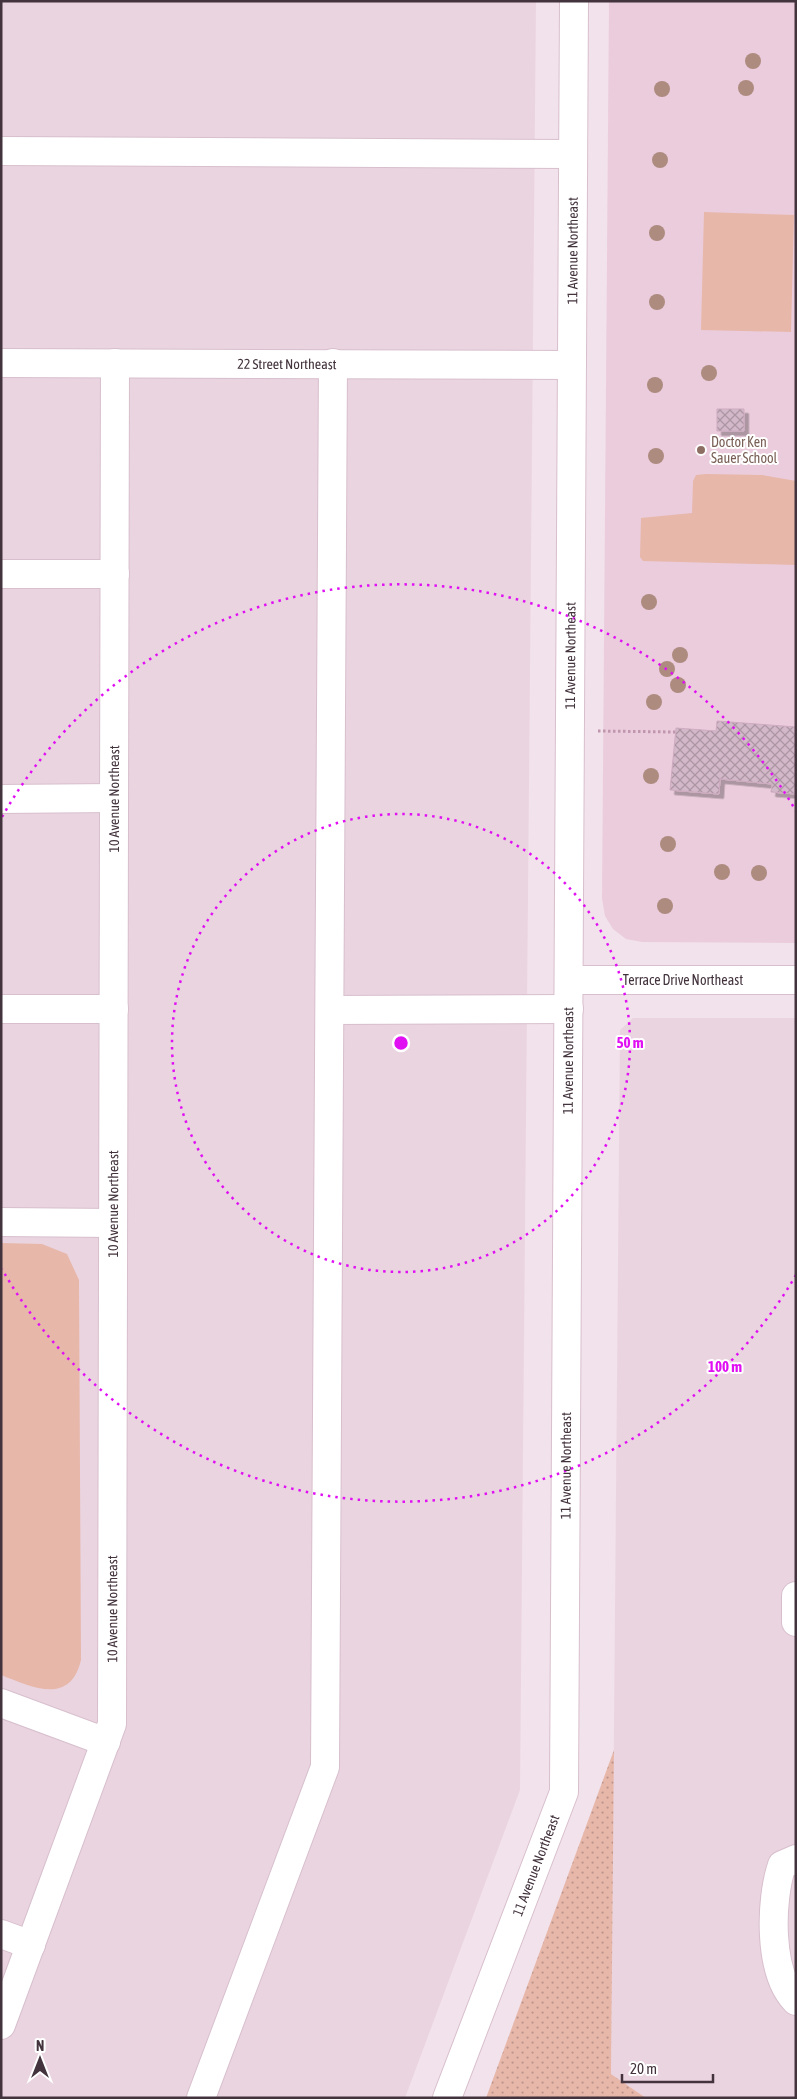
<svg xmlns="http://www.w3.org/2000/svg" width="797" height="2099" font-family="'Asap Condensed',sans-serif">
<defs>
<pattern id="grass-dots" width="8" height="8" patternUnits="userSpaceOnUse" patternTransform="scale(1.25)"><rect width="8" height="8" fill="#e7b7aa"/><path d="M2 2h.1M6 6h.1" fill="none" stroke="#bd958c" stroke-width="1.8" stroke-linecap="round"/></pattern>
<pattern id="building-cross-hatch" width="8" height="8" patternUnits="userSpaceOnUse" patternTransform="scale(1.25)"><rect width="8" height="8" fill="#d3b8c9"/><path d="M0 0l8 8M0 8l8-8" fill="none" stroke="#ad96a4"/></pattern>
<filter id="shadow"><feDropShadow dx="4.5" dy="4.5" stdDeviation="0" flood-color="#0004"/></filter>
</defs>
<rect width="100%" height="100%" fill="#f2e2eb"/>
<!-- residential -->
<path fill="#ead4e0" d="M1,1H536L520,1790L405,2098H1Z
M633,1018H796V2098H646L611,2074L620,1030Z"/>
<!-- education -->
<path fill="#ebccdc" d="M609,1H796V943L642,942L626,939L613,929L605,916L602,898Z"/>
<!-- grass -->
<path fill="url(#grass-dots)" d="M614,1750L611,2074L646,2098H486Z"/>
<!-- park -->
<path fill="#e7b7aa" d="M704,212L794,215L791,332L701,330Z
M706,474L762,475L796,481V565L643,561L640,557L641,518L692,513L693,481L696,475Z
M1,1243L42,1244L67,1254L79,1280L81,1660C70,1706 32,1687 1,1675Z"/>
<!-- building -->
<path fill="url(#building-cross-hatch)" stroke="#ceabc1" filter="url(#shadow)" d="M717,409H744V431H717Z
M717,721L796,727V794L771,792L772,784L720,779L719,794L670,790L676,728L716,731Z"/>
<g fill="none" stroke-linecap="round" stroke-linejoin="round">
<!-- minor casing -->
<g stroke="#d8bfcd" stroke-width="30">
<g id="minor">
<path d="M1,151L572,154"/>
<path id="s1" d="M1,363L572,365"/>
<path d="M1,574H115"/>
<path d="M1,799L114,798"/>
<path id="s2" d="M569,980H796"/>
<path d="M1,1009H114"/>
<path d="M331,1010L569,1009"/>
<path d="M1,1222L113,1223"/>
<path d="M796,1596V1622"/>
<path d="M1,1703L106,1742"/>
<path d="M796,1859L782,1865C770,1900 768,1973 796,2001"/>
<path d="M1,1934L31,1945"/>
<path id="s3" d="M1,2025L112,1724L115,363"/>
<path d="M201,2098L325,1767L333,363"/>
<path id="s4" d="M447,2098L564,1792L574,1"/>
</g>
</g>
<!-- path -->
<path stroke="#bf96ae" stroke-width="3" stroke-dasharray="2.5 2.5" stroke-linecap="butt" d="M598,731L675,732"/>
<!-- minor -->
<use href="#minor" stroke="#fff" stroke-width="28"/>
</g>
<!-- trees -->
<g fill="#ad8b7f">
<circle cx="753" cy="61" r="8"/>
<circle cx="746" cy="88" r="8"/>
<circle cx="662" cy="89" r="8"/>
<circle cx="660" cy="160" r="8"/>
<circle cx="657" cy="233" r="8"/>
<circle cx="657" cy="302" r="8"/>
<circle cx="709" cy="373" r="8"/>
<circle cx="655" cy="385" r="8"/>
<circle cx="656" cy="456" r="8"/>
<circle cx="649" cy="602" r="8"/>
<circle cx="680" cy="655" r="8"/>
<circle cx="667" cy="669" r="8"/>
<circle cx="678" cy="685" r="8"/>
<circle cx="654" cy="702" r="8"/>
<circle cx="651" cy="776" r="8"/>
<circle cx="668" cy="844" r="8"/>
<circle cx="722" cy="872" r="8"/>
<circle cx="759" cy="873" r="8"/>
<circle cx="665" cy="906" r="8"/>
</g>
<!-- distance rings -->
<g fill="none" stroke="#e010f3" stroke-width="2.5" stroke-dasharray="2.5 5">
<circle cx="401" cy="1043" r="229"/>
<path d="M796 1275A458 458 0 0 1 2 1269M2 817A458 458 0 0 1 796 811"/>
</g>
<!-- markers -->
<circle fill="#8d6e63" stroke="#fff" stroke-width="2" cx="701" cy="450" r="5"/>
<g text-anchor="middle" stroke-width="4" stroke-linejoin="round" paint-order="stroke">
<!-- street labels -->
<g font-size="14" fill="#43333d" stroke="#fff">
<text dy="5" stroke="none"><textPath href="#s4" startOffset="1869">11 Avenue Northeast</textPath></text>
<text dy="5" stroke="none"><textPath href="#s1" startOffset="286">22 Street Northeast</textPath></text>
<text dy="5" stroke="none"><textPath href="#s4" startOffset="1464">11 Avenue Northeast</textPath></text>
<text dy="5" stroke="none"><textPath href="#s3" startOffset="1246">10 Avenue Northeast</textPath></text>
<text dy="5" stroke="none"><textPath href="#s2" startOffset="114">Terrace Drive Northeast</textPath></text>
<text dy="5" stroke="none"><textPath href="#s4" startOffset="1059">11 Avenue Northeast</textPath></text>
<text dy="5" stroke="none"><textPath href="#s3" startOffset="841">10 Avenue Northeast</textPath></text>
<text dy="5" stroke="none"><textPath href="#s4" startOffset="654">11 Avenue Northeast</textPath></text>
<text dy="5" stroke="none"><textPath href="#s3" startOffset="436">10 Avenue Northeast</textPath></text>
<text dy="5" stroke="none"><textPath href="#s4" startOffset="249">11 Avenue Northeast</textPath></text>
</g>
<!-- education labels -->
<g font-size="14" fill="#785e54" stroke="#fff" text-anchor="start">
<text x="711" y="447">Doctor Ken<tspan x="711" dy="16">Sauer School</tspan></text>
</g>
</g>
<circle cx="401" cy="1043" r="8" fill="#e010f3" stroke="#fff" stroke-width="2.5"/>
<g font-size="15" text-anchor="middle" font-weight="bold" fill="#e010f3" stroke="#fff" stroke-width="4" stroke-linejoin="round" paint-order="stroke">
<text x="630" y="1048">50 m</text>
<text x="725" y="1372">100 m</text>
</g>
<!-- border -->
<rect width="797" height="2099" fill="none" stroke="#43333d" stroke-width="5"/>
<!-- north arrow -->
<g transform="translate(40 2059)" stroke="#ffffff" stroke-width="4" paint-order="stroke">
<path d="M0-4L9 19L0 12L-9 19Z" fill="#43333d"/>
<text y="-8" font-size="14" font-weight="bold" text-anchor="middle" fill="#43333d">N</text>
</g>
<!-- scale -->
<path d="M622 2074v8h91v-8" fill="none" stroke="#43333d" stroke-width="2.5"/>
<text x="630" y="2074" font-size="15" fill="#43333d" stroke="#ffffff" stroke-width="4" paint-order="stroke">20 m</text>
</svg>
